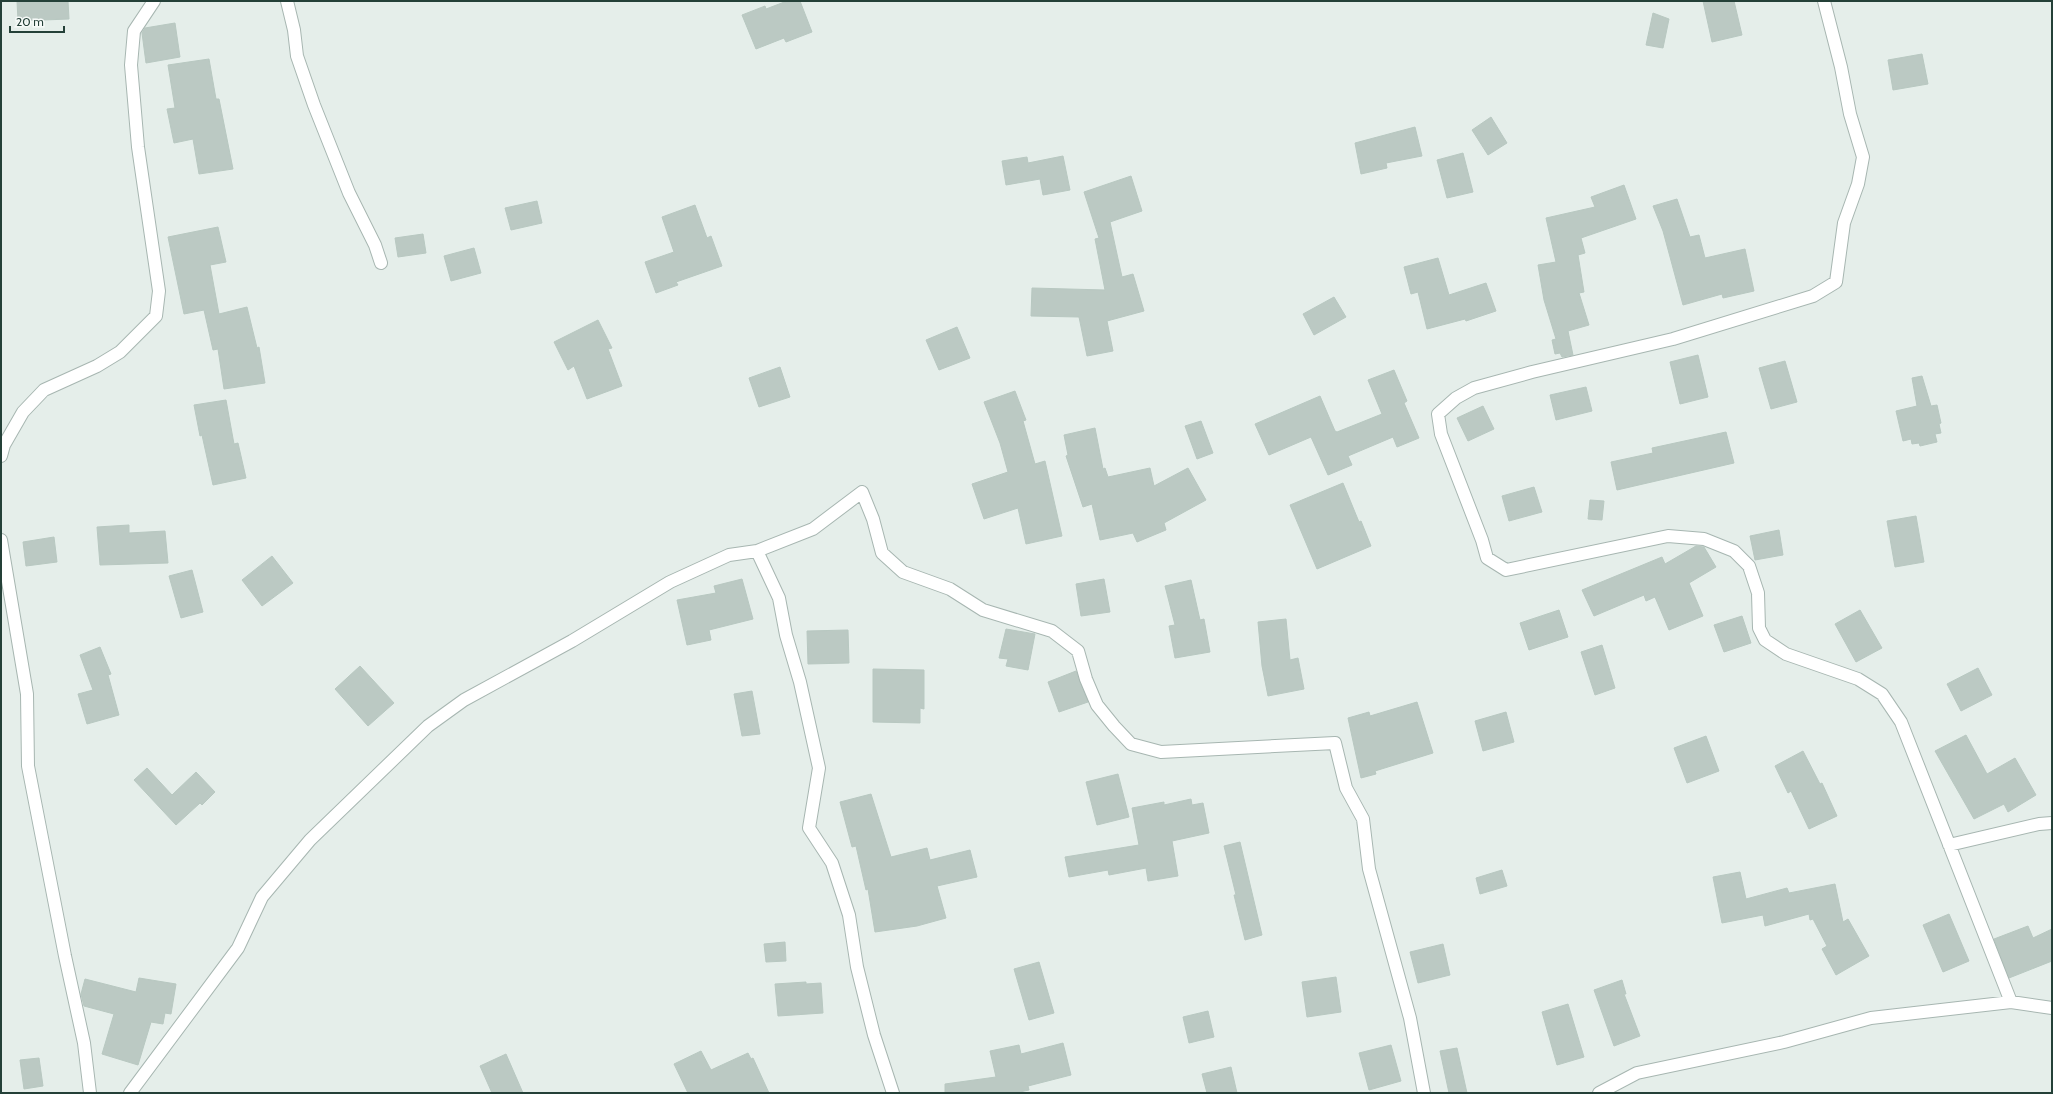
<svg xmlns="http://www.w3.org/2000/svg" width="2053" height="1094" font-family="Cabin,sans-serif">
<rect width="100%" height="100%" fill="#e5eeea"/>
<!-- building -->
<path fill="#bbc9c3" stroke="#b8c8c1" d="M17,1H68L69,19L18,21Z
M787,1H800L812,32L786,42L784,38L756,49L742,15L765,6L766,9Z
M1703,1H1734L1742,35L1712,42Z
M1653,13L1669,19L1663,48L1646,45Z
M175,23L180,57L146,63L142,33L145,28Z
M1922,54L1928,84L1893,90L1888,60Z
M209,59L216,99H219L233,169L199,174L193,139L174,143L167,109L175,108L168,65Z
M1491,117L1507,143L1488,155L1472,130Z
M1415,127L1422,156L1386,163L1387,168L1361,174L1355,143Z
M1463,153L1473,192L1447,198L1437,160Z
M1063,156L1070,190L1043,195L1040,179L1006,185L1002,161L1027,157L1028,163Z
M1131,176L1142,211L1110,222L1122,277L1133,274L1144,311L1107,321L1113,351L1087,356L1079,317L1031,316L1032,288L1105,290L1095,239L1099,238L1084,192Z
M1624,185L1636,219L1581,238L1585,253L1578,255L1584,292L1579,293L1589,325L1568,331L1573,355L1562,357L1560,353L1555,354L1552,340L1556,339L1544,300L1538,265L1556,262L1546,218L1595,207L1591,197Z
M1677,199L1690,237L1699,235L1705,258L1745,249L1754,291L1723,298L1722,294L1683,305L1663,231L1653,206Z
M537,201L542,223L511,230L505,208Z
M695,205L707,238L711,236L722,266L676,282L678,285L656,293L645,262L674,252L662,217Z
M218,227L226,262L210,265L219,314L247,307L257,348L259,347L265,383L224,389L218,349L213,350L204,310L184,314L168,237Z
M423,234L426,253L398,257L395,238Z
M474,248L481,273L451,281L444,256Z
M1438,258L1449,295L1486,283L1496,311L1466,321L1465,319L1427,329L1418,292L1411,294L1404,267Z
M1334,297L1346,317L1314,335L1303,314Z
M598,320L612,348L608,349L622,386L587,399L574,366L568,370L554,342Z
M957,327L970,358L939,370L926,340Z
M1698,355L1708,397L1680,404L1670,362Z
M1785,361L1797,402L1771,409L1759,368Z
M780,367L790,397L759,407L749,378Z
M1394,370L1407,401L1404,403L1419,438L1397,447L1393,437L1348,456L1352,465L1328,475L1311,437L1269,455L1255,424L1320,396L1335,431L1337,432L1382,414L1368,380Z
M1922,376L1931,406L1937,405L1941,423L1939,424L1941,433L1935,434L1937,442L1920,446L1919,443L1912,444L1911,439L1903,441L1896,411L1917,406L1912,378Z
M1586,387L1592,411L1556,420L1550,395Z
M1015,391L1026,420L1023,421L1035,464L1045,461L1062,536L1026,544L1018,508L984,519L972,484L1008,472L1000,443L984,402Z
M226,400L234,444L238,443L246,478L213,485L202,435L200,436L194,405Z
M1483,406L1494,429L1468,441L1457,418Z
M1201,421L1213,453L1197,459L1185,426Z
M1095,428L1103,469L1105,468L1108,477L1150,468L1154,486L1188,468L1206,500L1164,523L1166,530L1137,542L1133,533L1100,540L1092,504L1083,507L1066,456L1068,455L1064,435Z
M1726,432L1734,463L1617,490L1611,462L1653,453L1652,448Z
M1343,483L1359,522L1361,521L1371,546L1317,569L1290,505Z
M1534,487L1542,512L1509,521L1502,496Z
M1590,500L1604,501L1602,520L1588,519Z
M1916,516L1924,562L1895,567L1887,521Z
M129,525V533L165,531L168,563L100,565L97,527Z
M1779,530L1783,555L1755,560L1750,536Z
M54,537L57,562L26,566L23,542Z
M1696,546L1704,547L1716,567L1689,583L1703,616L1669,630L1655,597L1646,601L1644,595L1594,616L1582,590L1662,557L1665,564Z
M272,556L293,583L262,606L242,580Z
M192,570L203,612L181,618L169,576Z
M742,579L753,619L709,630L711,640L687,645L677,600L716,593L714,586Z
M1104,579L1110,612L1081,616L1076,584Z
M1191,580L1200,620L1204,619L1210,652L1175,658L1169,626L1175,625L1165,586Z
M1559,610L1568,637L1529,650L1520,623Z
M1860,610L1882,648L1856,662L1835,624Z
M1742,616L1751,643L1724,652L1714,625Z
M1286,619L1290,660L1298,658L1304,689L1268,696L1262,666L1258,622Z
M1006,629L1035,634L1028,670L1006,666L1008,659L999,658Z
M848,630L849,663L808,664L807,631Z
M1602,645L1615,688L1595,695L1581,652Z
M100,647L111,674L108,675L119,715L87,724L78,694L93,690L80,655Z
M360,666L394,703L368,726L335,689Z
M1978,668L1992,695L1961,711L1947,684Z
M873,669L924,670V709L920,708V723L873,722Z
M1076,671L1088,702L1059,712L1048,682Z
M752,691L760,734L742,736L734,694Z
M1417,702L1433,753L1375,771L1376,774L1361,778L1348,718L1369,712L1370,716Z
M1506,712L1514,742L1483,751L1475,721Z
M1966,735L1987,774L2015,758L2036,795L2008,812L2004,804L1974,819L1935,751Z
M1706,736L1719,771L1687,783L1674,748Z
M1803,751L1820,784L1822,783L1837,816L1809,829L1791,791L1788,793L1775,766Z
M147,768L172,795L196,772L215,792L202,805L200,803L176,825L134,780Z
M1118,774L1129,817L1097,825L1086,782Z
M871,794L891,857L927,848L930,860L970,850L977,877L937,886L946,918L917,926L875,932L868,889L866,890L856,846L852,847L840,802Z
M1191,799L1192,805L1203,803L1209,833L1172,841L1178,876L1148,881L1146,868L1109,875L1108,870L1069,877L1065,857L1139,845L1132,808L1164,802V805Z
M1240,842L1262,935L1245,940L1234,895H1236L1224,846Z
M1502,870L1507,886L1480,894L1476,878Z
M1740,872L1746,899L1787,888L1789,893L1835,884L1843,922L1848,919L1869,956L1836,975L1822,949L1827,946L1813,919L1810,920L1809,914L1765,926L1763,915L1722,923L1713,877Z
M1949,914L1969,961L1943,972L1923,925Z
M2028,926L2033,938L2052,929V961L2009,978L1994,939Z
M785,942L786,961L766,962L764,944Z
M1443,944L1450,975L1418,983L1410,952Z
M1039,962L1054,1013L1029,1020L1014,969Z
M1336,977L1341,1012L1307,1017L1302,982Z
M139,978L176,984L171,1014L165,1013L163,1024L151,1022L138,1065L102,1054L114,1014L84,1006L81,994L85,979L136,992Z
M1622,980L1626,994H1624L1640,1036L1614,1046L1594,990Z
M806,982V984L821,983L823,1013L778,1016L775,984Z
M1568,1004L1584,1057L1557,1065L1542,1012Z
M1208,1011L1214,1037L1189,1043L1183,1017Z
M1063,1043L1071,1075L1028,1086L1029,1090L1015,1093H945V1084L996,1077L990,1051L1019,1045L1021,1054Z
M1391,1045L1401,1081L1369,1090L1359,1053Z
M1457,1048L1467,1093H1449L1440,1051Z
M701,1051L711,1070L748,1053L751,1059L753,1058L769,1093H688L674,1064Z
M506,1054L523,1093H492L480,1066Z
M39,1058L43,1086L24,1089L20,1060Z
M1231,1067L1237,1093H1207L1202,1074Z"/>
<g fill="none" stroke-linecap="round" stroke-linejoin="round">
<!-- minor casing -->
<g stroke="#a7b6b1" stroke-width="14">
<path id="minor" d="M287,1L294,30L297,56L314,105L349,193L375,245L381,263
M1824,1L1841,67L1850,114L1863,157L1858,184L1844,223L1836,282L1813,296L1673,339L1532,372L1474,388L1456,398L1438,414L1441,434L1482,540L1487,558L1506,570L1668,536L1704,539L1734,551L1749,566L1758,593L1759,628L1765,640L1786,654L1858,679L1882,694L1901,722L2011,1002
M1,456L4,445L23,412L44,390L97,366L120,352L156,316L159,291L138,147L131,65L134,31L154,1
M1,540L27,694L28,766L65,956L84,1043L90,1093
M757,551L779,598L786,635L800,682L819,768L809,828L832,863L849,915L857,967L874,1035L893,1093
M1949,845L2039,824L2052,823
M130,1093L238,948L262,897L310,840L428,726L464,700L572,641L670,582L729,555L757,551L813,529L862,492L873,519L882,553L903,572L950,589L983,610L1052,631L1078,651L1086,679L1097,705L1114,726L1131,744L1161,752L1335,743L1346,788L1363,819L1369,869L1410,1018L1424,1093
M1599,1093L1637,1073L1784,1042L1871,1018L2011,1002L2052,1008"/>
</g>
<!-- minor -->
<use href="#minor" stroke="#fff" stroke-width="12"/>
</g>
<!-- border -->
<rect width="2053" height="1094" fill="none" stroke="#244038" stroke-width="4"/>
<!-- scale -->
<path d="M10 26v6h54v-6" fill="none" stroke="#244038" stroke-width="2"/>
<text x="16" y="26" font-size="12" fill="#244038" stroke="#f6faf8" stroke-width="3" paint-order="stroke">20 m</text>
</svg>
